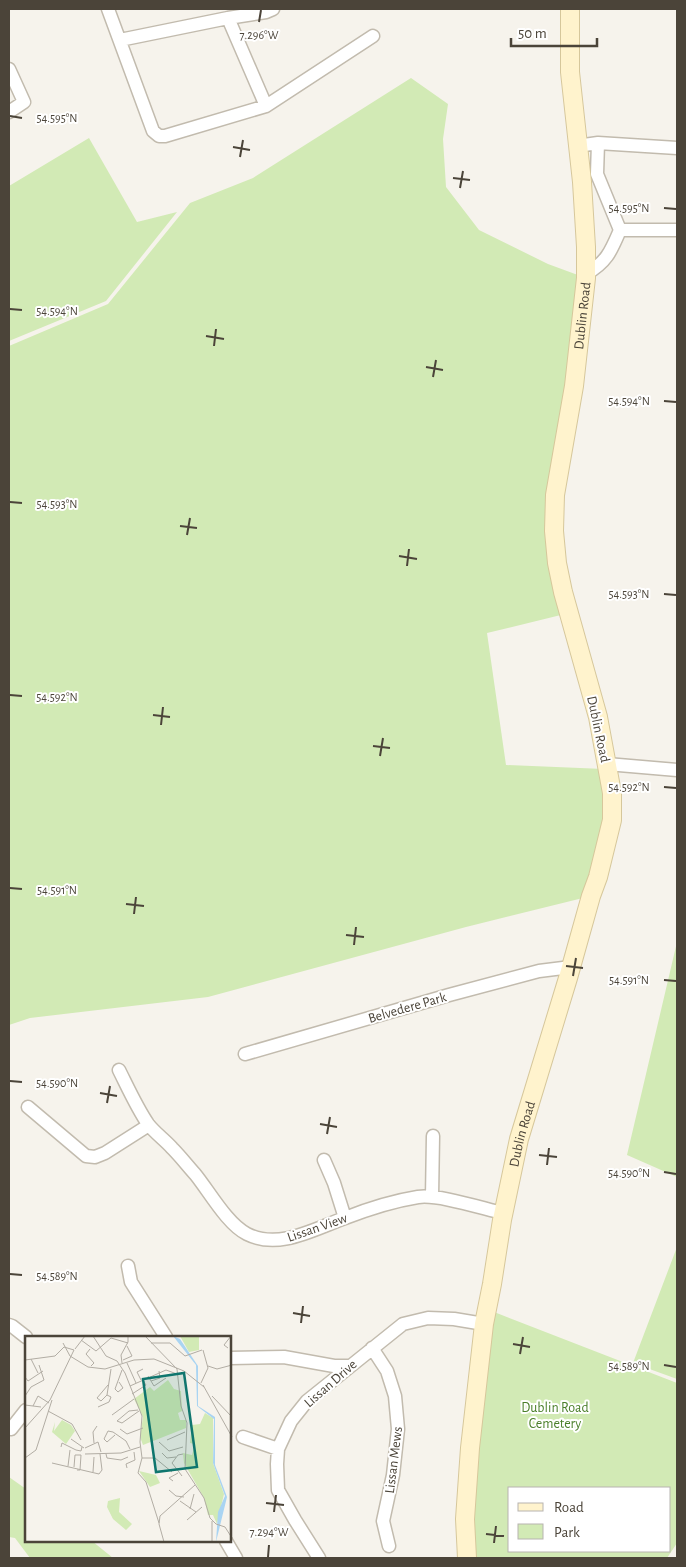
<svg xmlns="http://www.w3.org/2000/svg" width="686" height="1567" font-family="'Alegreya Sans',sans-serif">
<rect width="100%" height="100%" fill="#f6f3ec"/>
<!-- green -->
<path fill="#d2eab5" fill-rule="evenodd" d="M411,78L448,104L443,139L446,187L479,230L548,264L586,278L555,495L569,613L487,633L506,765L604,769L612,793L591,896L466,927L208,997L30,1018L9,1025V346L108,304L190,203L253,178Z
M89,138L137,222L177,212L106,301L9,341V186Z
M677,942V1177L627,1155Z
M677,1247V1379L633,1363Z
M489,1310L677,1383V1543L667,1558H474L471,1519ZM510,1488H670V1551H510Z
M9,1477L26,1489V1541H92L113,1558H30L15,1538L9,1537Z"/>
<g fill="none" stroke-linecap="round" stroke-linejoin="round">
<!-- street casing -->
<g stroke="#c2bbae" stroke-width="15">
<path id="street" d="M108,9L153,131L159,136H165L266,106L373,36
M228,18L266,106
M120,40L228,18L266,12L273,9
M9,69L24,102L9,112
M598,143L597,174L620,230
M577,146L598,143L677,148
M586,274C607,262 611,251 620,230H677
M607,764L677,770
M245,1054L449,995L539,971L571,967
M119,1070C128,1088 137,1108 148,1124C155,1133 165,1140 172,1148C180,1156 187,1165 195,1174C209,1191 227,1224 247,1234C279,1250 314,1229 345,1218C368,1209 393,1201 418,1197C438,1194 481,1208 503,1213
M28,1107L86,1156L95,1157L105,1153L149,1125
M324,1160L334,1183L345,1218
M432,1197L433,1136
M128,1266L131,1282L166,1337
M9,1325L12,1326L26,1337
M372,1348L387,1371L395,1396L398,1429L393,1475L383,1521L389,1546
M230,1358L284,1357L334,1366H349
M11,1429L26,1410
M243,1437L278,1449
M226,1541L236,1558
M319,1558L295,1520L278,1490L277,1464L278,1449L291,1421L307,1401L403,1324L428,1318L454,1319L484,1324"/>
</g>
<!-- secondary casing -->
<g stroke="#d6c79b" stroke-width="20">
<g id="secondary">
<path id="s1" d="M467,1558L465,1519L470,1448L484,1324L492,1284L502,1220L519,1139L568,978L591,896L598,877L612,820V793L598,717L563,592L557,563L554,531L555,495L574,386L586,278V247L582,182L570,72V9"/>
</g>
</g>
<!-- street -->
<use href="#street" stroke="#fff" stroke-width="12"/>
<!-- secondary -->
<use href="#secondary" stroke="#fff3cd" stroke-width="18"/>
</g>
<!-- ticks -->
<path fill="none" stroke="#4b4439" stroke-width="2" d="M259,22L261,10M10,116L22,118M233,147L250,150M240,157L243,140M453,178L470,180M460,188L463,171M664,208L676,209M10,309L22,310M206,336L224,339M214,346L216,329M426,367L443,370M433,377L436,360M664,401L676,402M10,502L22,503M180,526L197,528M187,535L190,518M399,556L417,559M407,566L409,549M664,594L676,595M10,695L22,696M153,715L170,717M161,725L163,707M373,746L390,748M380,756L383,738M664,787L676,788M10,888L22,889M126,904L144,906M134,914L136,897M346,935L364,937M354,945L356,927M566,966L583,968M573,976L576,958M664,980L676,981M10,1081L22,1082M100,1093L117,1096M107,1103L110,1086M320,1124L337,1127M327,1134L330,1117M539,1155L557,1157M547,1165L549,1148M664,1172L676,1174M10,1274L22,1275M293,1313L310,1316M301,1323L303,1306M513,1344L530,1347M520,1354L523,1337M664,1365L676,1367M266,1503L284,1505M274,1512L276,1495M486,1534L504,1536M494,1543L496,1526M268,1557L269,1545"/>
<g text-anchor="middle" stroke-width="4" stroke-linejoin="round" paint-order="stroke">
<!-- street labels -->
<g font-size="14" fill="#4b4439" stroke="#fff">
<text dy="5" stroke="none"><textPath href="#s1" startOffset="1269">Dublin Road</textPath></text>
<text transform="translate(599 729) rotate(78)" y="5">Dublin Road</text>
<text transform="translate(407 1007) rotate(-16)" y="5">Belvedere Park</text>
<text dy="5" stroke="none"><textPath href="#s1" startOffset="429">Dublin Road</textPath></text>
<text transform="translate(317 1227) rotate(-19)" y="5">Lissan View</text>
<text transform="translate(330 1383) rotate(-41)" y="5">Lissan Drive</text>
<text transform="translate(393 1460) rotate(-83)" y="5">Lissan Mews</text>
</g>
<!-- park labels -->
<g font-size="14" fill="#4a7f2a" stroke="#fff">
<text x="555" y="1412">Dublin Road<tspan x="555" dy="16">Cemetery</tspan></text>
</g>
</g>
<!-- overview -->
<g transform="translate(25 1336)">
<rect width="206" height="206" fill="#f6f3ec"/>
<path d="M155,0H174V14L164,16ZM143,44L149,53L156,55L157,75L153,77L155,84H161V92L118,109L115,101L118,81L109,63L125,51L129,55ZM180,77L188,82V127L199,158L192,188L188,179H183L179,162L159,127L158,117L167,119L170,108L165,107L167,89L175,88ZM37,84L46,89L50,95L41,108L27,96L30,86L29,95ZM114,135L131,139L135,147L125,151ZM95,162L94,176L107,188L101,194L88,183L82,171L83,165Z" fill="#d2eab5"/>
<path d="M148,0L155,3L173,30V70L190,81V129L202,161L191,206L193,176L200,160L188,127L189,83L172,70L171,29Z" fill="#a9d4f2"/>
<path fill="none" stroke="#b2ada4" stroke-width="1" d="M68,0L81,20L92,25L100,37L117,80L115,106L117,122L113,137L121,146L134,187M120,0L152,33M56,4L71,15L86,2L103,7M38,7L45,20L63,31L80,33L109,24L129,23L159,35L179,51M126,7H145L160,20L177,14M203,12L199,9L206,0M50,13L60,0M65,13L61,18L69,27L66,30M6,23L13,37M0,24L30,20L39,11M98,24L107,20L102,10M97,27L96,19L103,6V0M102,27L111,47M183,30L192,33L207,29M152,33L156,70L162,87L160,133L179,162L185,182L191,188L200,191L207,202M123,40L129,50L141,42M0,41L3,45L18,35M116,44L112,36L118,33M126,45L135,42L134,35M94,46L98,52L93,56L90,53L97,34M176,47L183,32L178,14M83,49L72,62L76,65L82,59L86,33M178,49L207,101M105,50L141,34L152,38M107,58L121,49L117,43M0,60L6,51L19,44L14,29M187,60L207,81M0,69L16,71M8,70L13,60L24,67M73,71L84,66L86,61L82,59M23,75L47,88L56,104M87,79L109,63M92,85L97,87L114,75M92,85L104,75L113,74M0,92L25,64L49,14L39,11M95,93L102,98L118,92M90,99L82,106L79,103L83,95L88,96L101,105L105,113M46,103L59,112M142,104L160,96M134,106L144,115L158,111M69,107L68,96L72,90M36,111L37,107L51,114L56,115L57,111M60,112L73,106L76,116M137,117L142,122L151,121M60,118L96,117L115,111M81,118L82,122L96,124L103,121M0,122L11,114L27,64M117,122H130L147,136M27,127L74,138L77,134L75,118M43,130L45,114M49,131L50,119H56L55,134H52M102,132L101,128L110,124L109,116M68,136L69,121M157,140L147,127L153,119L158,118M148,145L144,142L153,137M144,154L151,160L159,161M155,165L171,176M165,173L169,158M162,184L177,171M139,206L134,188L135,180L170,149M187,206V185"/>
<path fill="#0f766e" fill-opacity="0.15" stroke="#0f766e" stroke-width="2.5" d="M159,37L172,131L131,136L118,43Z"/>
<rect width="206" height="206" fill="none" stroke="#4b4439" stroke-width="2.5"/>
</g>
<g font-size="12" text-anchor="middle" fill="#4b4439" stroke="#fff" stroke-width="4" stroke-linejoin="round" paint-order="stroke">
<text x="259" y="39">7.296°W</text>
<text x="57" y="122">54.595°N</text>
<text x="629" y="212">54.595°N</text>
<text x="57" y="315">54.594°N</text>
<text x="629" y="405">54.594°N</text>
<text x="57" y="508">54.593°N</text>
<text x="629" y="598">54.593°N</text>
<text x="57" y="701">54.592°N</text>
<text x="629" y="791">54.592°N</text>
<text x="57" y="894">54.591°N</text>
<text x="629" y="984">54.591°N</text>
<text x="57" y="1087">54.590°N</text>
<text x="629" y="1177">54.590°N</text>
<text x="57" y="1280">54.589°N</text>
<text x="629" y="1370">54.589°N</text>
<text x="269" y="1536">7.294°W</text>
</g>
<!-- border -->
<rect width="686" height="1567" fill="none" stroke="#4b4439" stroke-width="20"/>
<!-- legend -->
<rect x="508" y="1487" width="162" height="65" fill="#ffffff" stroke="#b7b4b0"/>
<rect x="518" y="1503" width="25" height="8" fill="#fff3cd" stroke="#b7b4b0"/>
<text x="554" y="1512" font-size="15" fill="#4b4439">Road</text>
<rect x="518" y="1524" width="25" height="15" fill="#d2eab5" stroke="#b7b4b0"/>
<text x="554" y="1537" font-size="15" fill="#4b4439">Park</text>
<!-- scale -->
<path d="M511 38v8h86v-8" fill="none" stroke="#4b4439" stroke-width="2.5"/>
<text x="518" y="38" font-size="15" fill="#4b4439" stroke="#ffffff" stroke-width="4" paint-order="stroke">50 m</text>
</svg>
